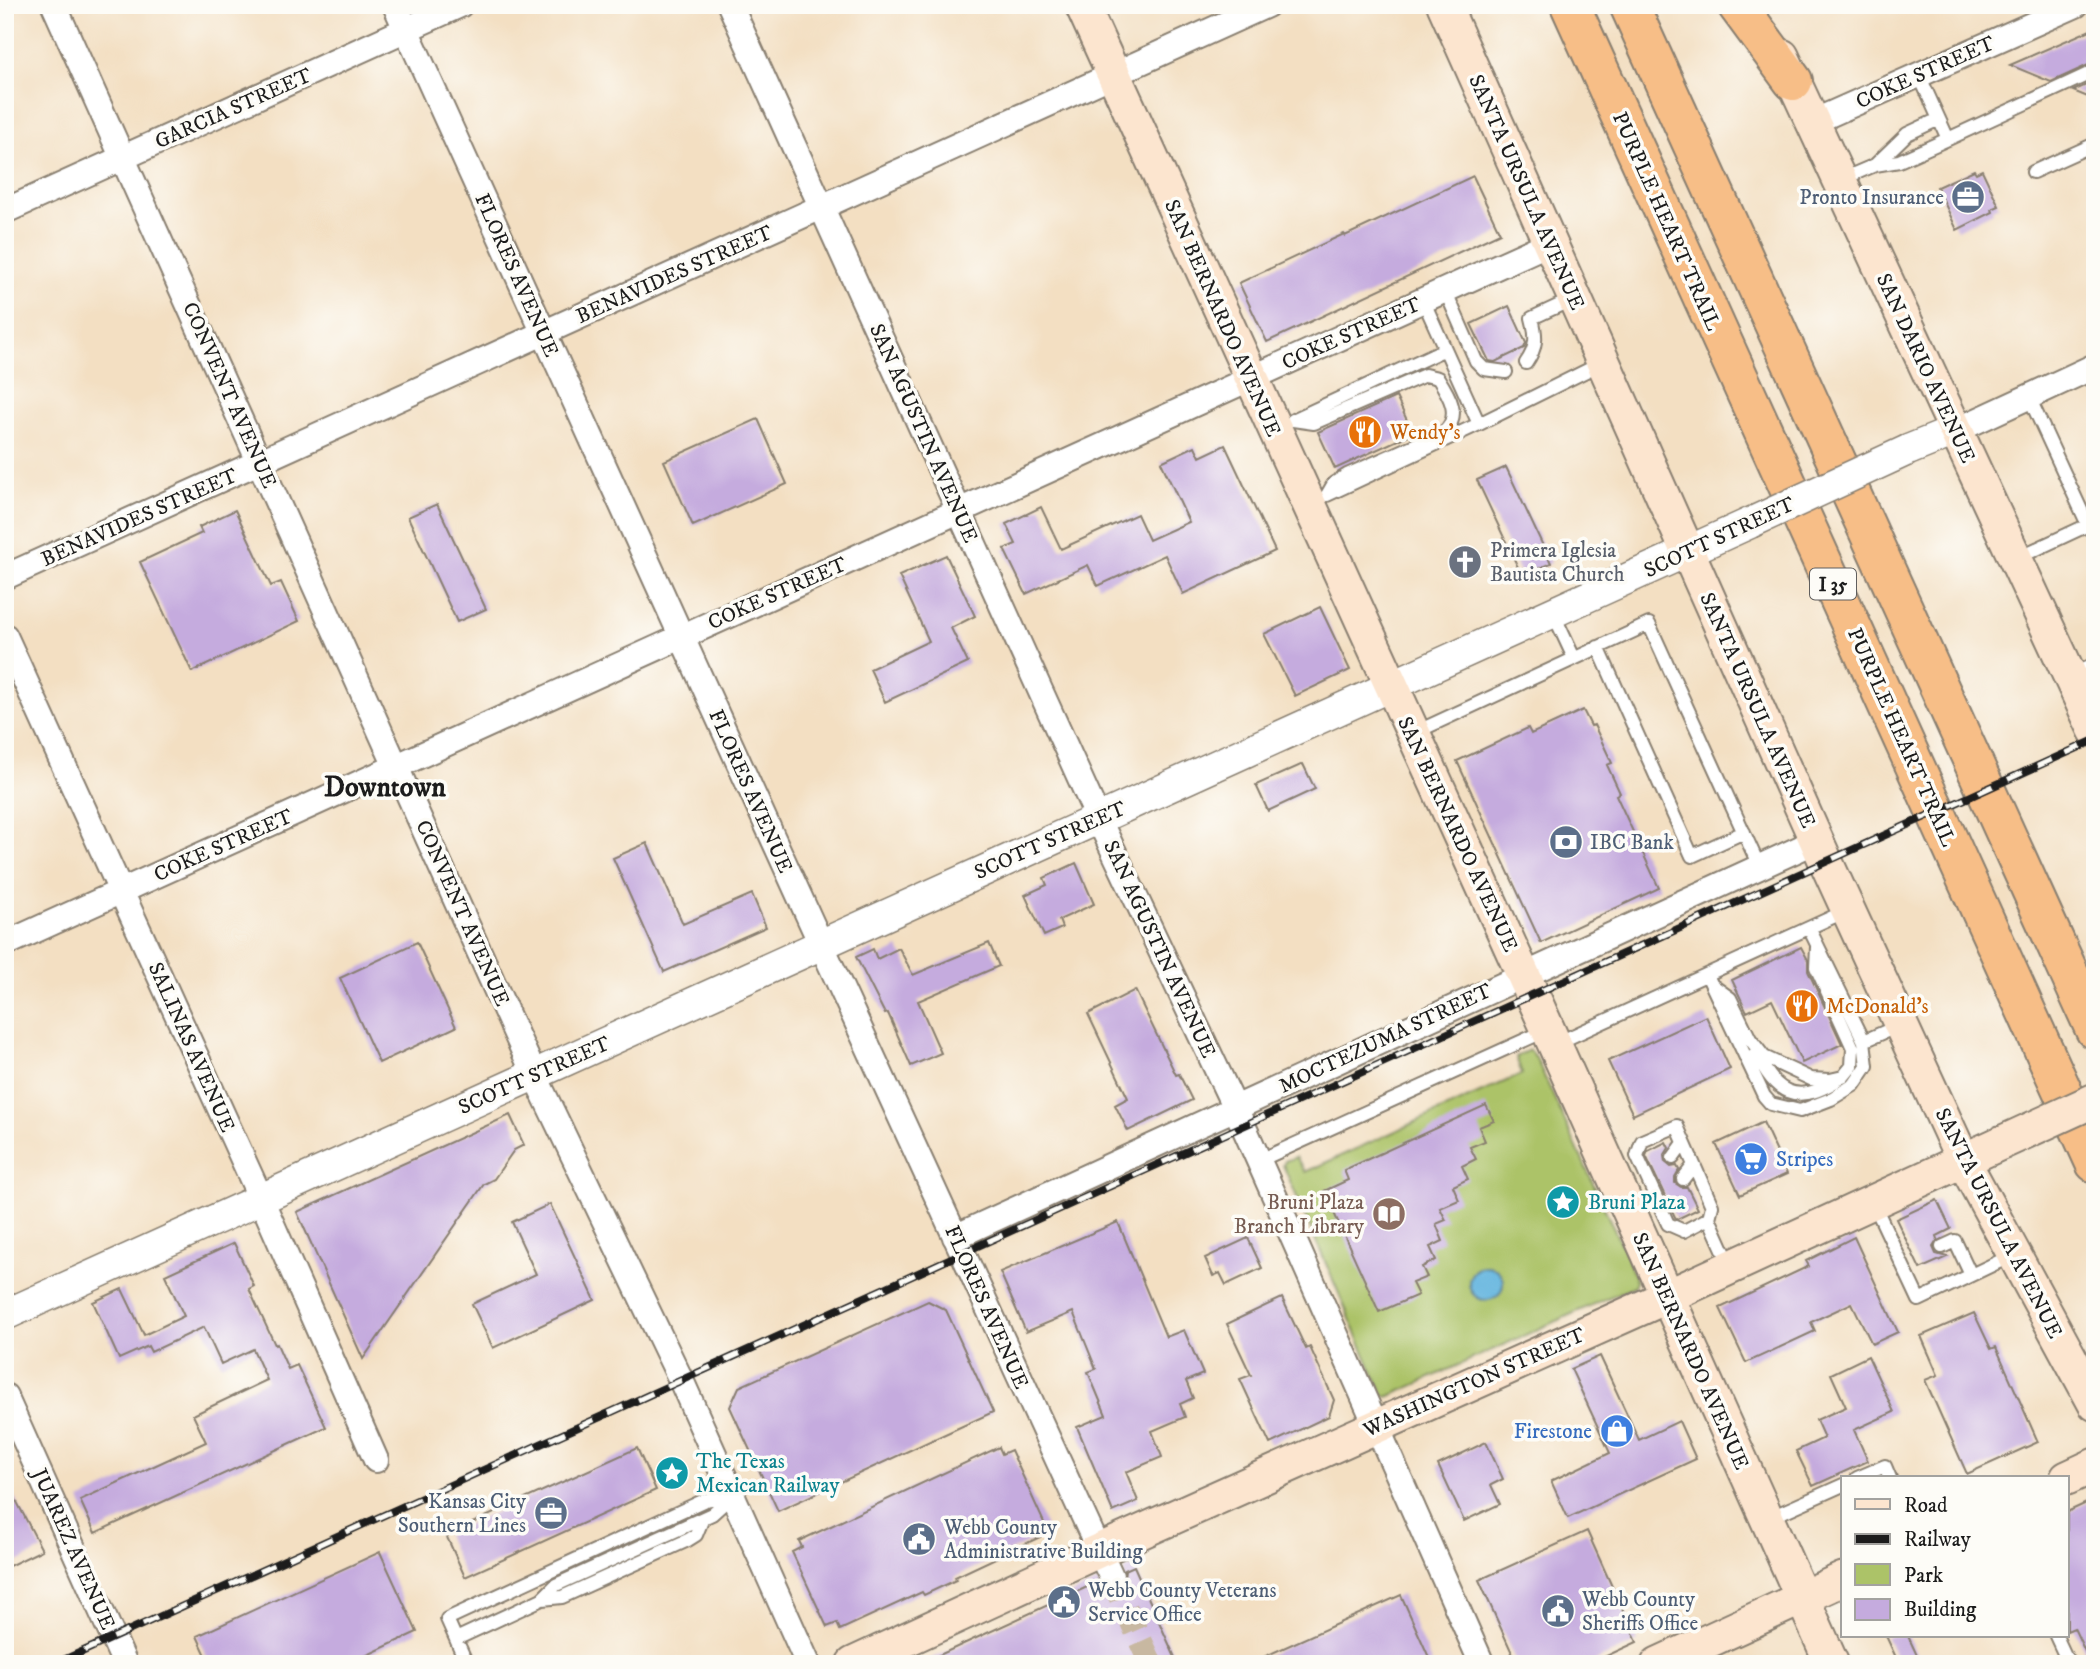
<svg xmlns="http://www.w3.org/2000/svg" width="2100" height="1669" font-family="'IM FELL DW Pica',serif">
<rect width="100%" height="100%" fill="#fdfcf7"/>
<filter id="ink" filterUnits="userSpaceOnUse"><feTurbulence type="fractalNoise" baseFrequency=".0143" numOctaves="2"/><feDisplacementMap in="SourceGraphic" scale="14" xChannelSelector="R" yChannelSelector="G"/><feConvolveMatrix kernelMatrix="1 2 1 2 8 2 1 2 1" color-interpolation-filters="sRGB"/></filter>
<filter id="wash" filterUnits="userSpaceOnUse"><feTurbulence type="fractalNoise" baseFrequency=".00686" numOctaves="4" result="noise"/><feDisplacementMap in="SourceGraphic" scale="28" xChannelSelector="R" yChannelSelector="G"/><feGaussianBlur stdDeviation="1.57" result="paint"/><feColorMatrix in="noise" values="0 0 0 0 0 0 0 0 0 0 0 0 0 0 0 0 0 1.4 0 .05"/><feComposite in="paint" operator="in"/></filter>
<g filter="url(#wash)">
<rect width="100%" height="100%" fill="#f3dfc2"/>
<!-- green -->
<path fill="#acc368" stroke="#647042" stroke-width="2" d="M1529,1050L1536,1058L1629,1262L1636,1281L1634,1286L1388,1397L1384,1395L1377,1381L1283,1165L1285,1161L1296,1157L1305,1172L1522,1074L1516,1057Z"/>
<!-- water -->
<path fill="#64b5df" stroke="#40687e" stroke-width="2" d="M1469 1283a17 17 0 1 1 34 0a17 17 0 1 1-34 0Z"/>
<g id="blocks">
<!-- building -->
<path fill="#c5abde" d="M2095,28V62L2051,82L2010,65Z
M2095,81V100L2073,91Z
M1974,170L1976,173L1982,170L1999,206L1992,209L1993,212L1957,230L1937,187Z
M1473,176L1500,233L1267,342L1239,283L1344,234L1345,236Z
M1509,306L1526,343L1524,348L1495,362L1489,361L1471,324Z
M1396,397L1413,433L1335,469L1318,432Z
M758,419L787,484L693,526L664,461Z
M1225,445L1275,551L1183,594L1165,555L1098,586L1088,565L1026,594L1004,549L1016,544L1006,524L1041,507L1061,549L1137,514L1149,540L1189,522L1161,462L1195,446L1200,457Z
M1506,467L1551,563L1522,576L1477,480Z
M437,504L486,609L457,622L408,517Z
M235,510L271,586L281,582L299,621L192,672L140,562L202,533L199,527Z
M946,555L975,616L951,628L968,663L885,702L870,669L929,641L899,576Z
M1320,607L1350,670L1295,696L1264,634Z
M1583,710L1591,726L1594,725L1612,763L1607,765L1620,793L1616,795L1659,888L1541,943L1457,761L1528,728L1531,734Z
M1303,764L1315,789L1268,811L1256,785Z
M647,843L683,924L752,894L766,927L664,972L613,858Z
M1076,863L1094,904L1059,920L1062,928L1044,936L1025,895L1047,885L1044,878Z
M417,942L456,1027L379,1063L340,978Z
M989,943L999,966L918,1001L941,1053L911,1066L888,1013L885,1014L856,957L873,949L877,959L899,948L913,975Z
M1801,947L1808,960V971L1842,1044L1802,1063L1772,1000L1747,1012L1732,980Z
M1135,990L1176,1075L1179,1074L1192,1100L1128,1131L1115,1105L1128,1098L1088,1014Z
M1706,1016L1730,1069L1633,1115L1608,1061Z
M1486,1105L1494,1121L1479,1127L1485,1141L1470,1147L1476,1159L1462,1166L1468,1179L1453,1186L1459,1200L1440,1208L1446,1220L1436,1224L1443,1241L1430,1247L1436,1260L1422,1267L1427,1277L1412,1283L1418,1295L1379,1312L1324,1191L1348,1180L1344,1170Z
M510,1115L524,1145L514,1150L494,1179L484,1184L363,1359L297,1212Z
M1763,1122L1787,1174L1740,1195L1716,1144Z
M1666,1142L1669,1148L1664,1156L1665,1162L1671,1167L1677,1166L1679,1170L1675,1177V1183L1681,1187H1687L1698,1209L1677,1219L1675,1217L1646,1156L1648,1151Z
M1937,1200L1951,1229L1937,1236L1938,1239L1933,1247L1936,1254L1947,1257L1920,1269L1896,1219Z
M550,1204L595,1300L493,1348L472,1304L536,1274L512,1222Z
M1118,1222L1166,1337L1184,1330L1203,1374L1186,1381L1193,1398L1180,1404L1185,1417L1152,1431L1162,1457L1126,1472L1138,1501L1113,1512L1077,1427L1106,1415L1088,1372L1096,1369L1073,1312L1026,1332L1000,1272Z
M1854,1237L1898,1332L1872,1344L1852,1303L1811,1322L1815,1331L1746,1363L1720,1308L1809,1266L1806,1261Z
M1248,1238L1262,1268L1226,1285L1220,1273L1213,1276L1205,1258Z
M234,1243L254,1286L249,1289L275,1345L277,1344L288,1369L297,1365L326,1427L95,1533L80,1500L206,1442L193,1415L267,1380L253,1349L221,1364L204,1327L151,1352L148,1346L119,1359L93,1302L122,1289L144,1335L184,1316L165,1275Z
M1282,1298L1306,1349L1310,1347L1334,1400L1329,1416L1270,1444L1240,1379L1251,1375L1227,1324Z
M928,1301L946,1310L993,1412L778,1511L730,1407L739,1387Z
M1974,1313L1991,1349L1996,1347L2038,1442L1967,1474L1925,1380L1938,1375L1921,1336Z
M1600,1356L1639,1440L1679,1421L1696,1459L1568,1518L1551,1481L1610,1453L1571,1369Z
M1868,1356L1894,1412L1854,1430L1868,1461L1813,1486L1796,1451L1824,1438L1816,1420L1846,1407L1831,1374Z
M1486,1442L1503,1479L1491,1485L1500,1504L1464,1521L1438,1465Z
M999,1447L1002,1454L1011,1450L1046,1527L1037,1531L1040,1537L955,1577L956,1580L924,1595L922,1592L840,1630L837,1623L827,1627L792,1552L802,1547L799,1541Z
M637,1448L656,1490L465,1577L446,1535Z
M5,1479L42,1550L5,1568Z
M2095,1499V1664H2091L2074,1628L2067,1631V1512Z
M1587,1531L1637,1642L1589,1664H1517L1479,1580Z
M380,1552L417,1632L348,1664H210L197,1636Z
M1134,1566L1178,1664H920L1098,1582L1103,1588L1117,1590L1123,1584L1125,1570Z
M1401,1595L1432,1664H1248Z
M1886,1636H1908L1921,1664H1899Z"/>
</g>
</g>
<g filter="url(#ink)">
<use href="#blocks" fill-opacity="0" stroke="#887e6f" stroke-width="2"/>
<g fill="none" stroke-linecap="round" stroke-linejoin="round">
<!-- minor-tunnel -->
<path stroke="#c8b8a1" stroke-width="24" stroke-dasharray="24 12" stroke-linecap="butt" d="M1111,1576L1151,1664"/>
<!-- service casing -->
<g stroke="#887e6f" stroke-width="16">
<path id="service" d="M1948,139L2095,71
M1875,165L1907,134L1939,119
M2033,172L2095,144
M1840,180L1875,165L1899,161L1948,139L1919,75
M1445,290L1476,361L1484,369L1506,372
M1423,300L1479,424
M1526,363C1537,347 1537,337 1532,318L1573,299
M1293,420L1314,423L1425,375L1438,378C1449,395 1462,416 1444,432L1347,475L1334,483L1327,495
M1293,420L1445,349
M1327,495L1479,424L1602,363
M2015,559L2088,525L2029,397
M1553,613L1574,658
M1598,647L1692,856L1744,832
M2070,676L2095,664
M1414,733L1649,624L1759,866
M1707,975L1764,1096L1771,1104L1800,1111L1831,1099L1854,1085L1867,1066L1864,1041L1809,928
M1712,985L1730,998L1750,1039L1764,1057L1811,1079L1830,1080L1843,1077L1852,1066L1853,1048L1816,967L1817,947
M1864,1041L1898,1026
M1555,1044L1848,910
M1756,1052C1774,1093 1796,1106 1836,1081
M1673,1158L1684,1143
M1258,1161L1547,1030
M1683,1179L1694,1165
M1873,1202L1919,1300L2013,1255
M1709,1218L1684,1231L1668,1224L1637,1156L1642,1141L1677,1126L1712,1206L1709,1218L1731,1267
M1942,1247L1955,1241L1971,1275
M1857,1478L1885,1466L1890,1478
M1767,1519L1843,1485
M542,1599L562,1597L688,1540L696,1535L703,1518
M2056,1636L2069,1664
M456,1639L542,1599L556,1585L712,1514L733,1495
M467,1664L447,1619L705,1500L733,1495"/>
</g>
<!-- minor casing -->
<g stroke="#887e6f" stroke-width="28">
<path id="minor" d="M54,5L534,1074L681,1380L808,1664
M395,5L821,944L1111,1576
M730,5L1098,818L1243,1125L1482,1664
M1813,122L2076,5
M5,211L460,5
M1955,431L2095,366
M5,577L1267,5
M5,636L261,1199L376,1460
M5,944L1549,243
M955,1237L1816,841
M5,1396L125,1664"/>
</g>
<!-- tertiary casing -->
<g stroke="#887e6f" stroke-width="33">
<path id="tertiary" d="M1908,450L1955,431
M5,1315L1750,523"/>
</g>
<!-- secondary casing -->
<g stroke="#887e6f" stroke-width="37">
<path id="secondary" d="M1082,5L1532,994L1832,1664
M1444,5L1826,862L1963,1160L2095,1404
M1782,56L2095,730
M2067,1478L2095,1465
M853,1664L1098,1551L1666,1297L2001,1143
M1658,1664L1843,1579"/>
</g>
<!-- motorway casing -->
<g stroke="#887e6f" stroke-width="42">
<path id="motorway" d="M1570,5L2095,1163
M1629,5L2095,1030
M1737,5L1793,81"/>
</g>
<!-- service -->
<use href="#service" stroke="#fff" stroke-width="12"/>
<!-- minor -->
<use href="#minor" stroke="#fff" stroke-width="24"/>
<!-- tertiary -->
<use href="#tertiary" stroke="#fff" stroke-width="30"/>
<!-- secondary -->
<use href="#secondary" stroke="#fce5cf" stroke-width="33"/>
<!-- motorway -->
<use href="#motorway" stroke="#f7be87" stroke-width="38"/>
<!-- rail casing -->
<g stroke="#1c1c1c" stroke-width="8">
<path id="rail" d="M55,1664L2095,740"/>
</g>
<!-- rail -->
<use href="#rail" stroke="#fdfcf7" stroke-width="5" stroke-dasharray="16" stroke-linecap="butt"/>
<!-- tertiary-bridge casing -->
<g stroke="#887e6f" stroke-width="33" stroke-linecap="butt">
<path id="tertiary-bridge" d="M1750,523L1908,450"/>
</g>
<!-- secondary-bridge casing -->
<g stroke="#887e6f" stroke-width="37" stroke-linecap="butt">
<path id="secondary-bridge" d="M2001,1143L2095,1100"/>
</g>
<!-- tertiary-bridge -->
<use href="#tertiary-bridge" stroke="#fff" stroke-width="30"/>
<!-- secondary-bridge -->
<use href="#secondary-bridge" stroke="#fce5cf" stroke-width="33"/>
</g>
</g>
<!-- icons -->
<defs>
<g id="office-disc" transform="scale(1.75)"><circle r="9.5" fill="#5c6f8a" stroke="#fdfcf7"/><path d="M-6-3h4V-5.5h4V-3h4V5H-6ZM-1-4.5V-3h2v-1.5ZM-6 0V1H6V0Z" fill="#fff"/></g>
<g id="restaurant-disc" transform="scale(1.75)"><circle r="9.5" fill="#e8710a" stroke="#fdfcf7"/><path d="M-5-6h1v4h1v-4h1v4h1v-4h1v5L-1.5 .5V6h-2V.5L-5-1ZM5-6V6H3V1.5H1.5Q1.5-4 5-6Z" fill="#fff"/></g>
<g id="church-disc" transform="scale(1.75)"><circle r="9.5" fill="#6b7280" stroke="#fdfcf7"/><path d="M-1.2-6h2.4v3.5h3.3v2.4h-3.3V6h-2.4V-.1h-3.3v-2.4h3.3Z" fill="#fff"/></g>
<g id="bank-disc" transform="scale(1.75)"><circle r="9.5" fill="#5c6f8a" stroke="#fdfcf7"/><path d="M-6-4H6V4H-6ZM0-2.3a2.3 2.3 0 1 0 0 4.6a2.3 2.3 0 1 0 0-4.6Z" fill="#fff"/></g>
<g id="supermarket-disc" transform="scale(1.75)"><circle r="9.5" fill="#3f7fe0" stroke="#fdfcf7"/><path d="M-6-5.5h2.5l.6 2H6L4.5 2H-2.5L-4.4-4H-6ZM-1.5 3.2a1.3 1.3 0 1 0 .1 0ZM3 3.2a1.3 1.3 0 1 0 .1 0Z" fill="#fff"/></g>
<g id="sight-disc" transform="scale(1.75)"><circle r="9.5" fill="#0f9aa8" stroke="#fdfcf7"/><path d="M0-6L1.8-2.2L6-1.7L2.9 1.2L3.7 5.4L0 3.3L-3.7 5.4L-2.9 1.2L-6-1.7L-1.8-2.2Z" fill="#fff"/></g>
<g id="library-disc" transform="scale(1.75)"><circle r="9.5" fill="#8d6e63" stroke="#fdfcf7"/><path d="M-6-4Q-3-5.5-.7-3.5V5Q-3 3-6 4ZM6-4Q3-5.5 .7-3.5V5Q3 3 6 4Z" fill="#fff"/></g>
<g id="shop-disc" transform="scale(1.75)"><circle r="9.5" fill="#3f7fe0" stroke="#fdfcf7"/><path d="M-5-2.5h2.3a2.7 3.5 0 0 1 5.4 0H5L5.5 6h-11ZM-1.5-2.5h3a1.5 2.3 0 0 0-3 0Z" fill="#fff"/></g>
<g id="civic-disc" transform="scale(1.75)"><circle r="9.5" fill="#5c6f8a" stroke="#fdfcf7"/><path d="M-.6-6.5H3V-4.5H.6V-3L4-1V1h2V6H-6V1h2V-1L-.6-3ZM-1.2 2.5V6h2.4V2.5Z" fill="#fff"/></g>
</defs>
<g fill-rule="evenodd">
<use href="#office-disc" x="1968" y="197"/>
<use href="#restaurant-disc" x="1365" y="432"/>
<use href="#church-disc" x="1465" y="562"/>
<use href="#bank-disc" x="1566" y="842"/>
<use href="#restaurant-disc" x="1802" y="1006"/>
<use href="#supermarket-disc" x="1751" y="1159"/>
<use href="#sight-disc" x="1563" y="1202"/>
<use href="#library-disc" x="1389" y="1214"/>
<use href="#shop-disc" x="1617" y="1431"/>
<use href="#sight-disc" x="672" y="1473"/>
<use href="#office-disc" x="551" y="1513"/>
<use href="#civic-disc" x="919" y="1539"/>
<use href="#civic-disc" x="1064" y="1602"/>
<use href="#civic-disc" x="1558" y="1611"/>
</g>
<g text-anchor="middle" stroke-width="7" stroke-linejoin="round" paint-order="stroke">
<!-- shield labels -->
<rect fill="#fdfcf7" stroke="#605f5e" stroke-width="2" x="1810" y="568.5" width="46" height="31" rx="5"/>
<g font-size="19" font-weight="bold" fill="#1c1c1c">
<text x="1833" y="591">I 35</text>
</g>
<!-- street labels -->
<g font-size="21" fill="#1c1c1c" stroke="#fdfcf7">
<text transform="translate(1925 72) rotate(-24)" y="7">COKE STREET</text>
<text transform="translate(233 108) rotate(-24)" y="7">GARCIA STREET</text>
<text transform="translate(1527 192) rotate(66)" y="7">SANTA URSULA AVENUE</text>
<text transform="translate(1667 221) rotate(66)" y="7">PURPLE HEART TRAIL</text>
<text transform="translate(674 274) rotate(-24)" y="7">BENAVIDES STREET</text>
<text transform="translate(517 275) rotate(66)" y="7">FLORES AVENUE</text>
<text transform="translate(1223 318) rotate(66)" y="7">SAN BERNARDO AVENUE</text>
<text transform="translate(1351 333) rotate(-24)" y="7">COKE STREET</text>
<text transform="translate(1926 368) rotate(65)" y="7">SAN DARIO AVENUE</text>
<text transform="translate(230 395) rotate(66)" y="7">CONVENT AVENUE</text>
<text transform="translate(924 433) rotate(66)" y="7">SAN AGUSTIN AVENUE</text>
<text transform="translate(139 517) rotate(-24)" y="7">BENAVIDES STREET</text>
<text transform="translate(1719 537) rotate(-25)" y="7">SCOTT STREET</text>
<text transform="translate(777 593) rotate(-24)" y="7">COKE STREET</text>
<text transform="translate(1758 710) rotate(66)" y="7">SANTA URSULA AVENUE</text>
<text transform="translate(1902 737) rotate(66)" y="7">PURPLE HEART TRAIL</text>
<text transform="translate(751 791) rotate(66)" y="7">FLORES AVENUE</text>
<text transform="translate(1458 834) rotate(65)" y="7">SAN BERNARDO AVENUE</text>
<text transform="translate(1050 840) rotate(-24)" y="7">SCOTT STREET</text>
<text transform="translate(223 845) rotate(-24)" y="7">COKE STREET</text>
<text transform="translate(463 913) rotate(66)" y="7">CONVENT AVENUE</text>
<text transform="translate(1160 949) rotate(65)" y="7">SAN AGUSTIN AVENUE</text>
<text transform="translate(1385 1038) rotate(-25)" y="7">MOCTEZUMA STREET</text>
<text transform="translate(192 1047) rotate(66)" y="7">SALINAS AVENUE</text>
<text transform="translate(534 1075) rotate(-24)" y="7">SCOTT STREET</text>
<text transform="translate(1999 1223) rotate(63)" y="7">SANTA URSULA AVENUE</text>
<text transform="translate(987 1307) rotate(66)" y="7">FLORES AVENUE</text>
<text transform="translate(1691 1351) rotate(66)" y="7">SAN BERNARDO AVENUE</text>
<text transform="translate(1474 1382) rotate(-24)" y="7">WASHINGTON STREET</text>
<text transform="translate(74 1549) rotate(66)" y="7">JUAREZ AVENUE</text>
</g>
<!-- service labels -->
<g font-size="21" fill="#4e5e75" stroke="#fdfcf7" text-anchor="start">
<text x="1944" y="204" text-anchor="end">Pronto Insurance</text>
<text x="1590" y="849">IBC Bank</text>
<text x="526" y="1508" text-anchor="end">Kansas City<tspan x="526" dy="24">Southern Lines</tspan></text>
<text x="944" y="1534">Webb County<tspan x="944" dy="24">Administrative Building</tspan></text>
<text x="1088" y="1597">Webb County Veterans<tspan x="1088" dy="24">Service Office</tspan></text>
<text x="1582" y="1606">Webb County<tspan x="1582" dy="24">Sheriffs Office</tspan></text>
</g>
<!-- food labels -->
<g font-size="21" fill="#c56008" stroke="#fdfcf7" text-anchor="start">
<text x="1390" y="439">Wendy's</text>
<text x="1826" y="1013">McDonald's</text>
</g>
<!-- worship labels -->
<g font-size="21" fill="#5b616d" stroke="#fdfcf7" text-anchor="start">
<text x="1490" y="557">Primera Iglesia<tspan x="1490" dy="24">Bautista Church</tspan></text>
</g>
<!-- shop labels -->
<g font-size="21" fill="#366cbe" stroke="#fdfcf7" text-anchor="start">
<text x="1776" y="1166">Stripes</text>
<text x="1592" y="1438" text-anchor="end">Firestone</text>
</g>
<!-- education labels -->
<g font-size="21" fill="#785e54" stroke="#fdfcf7" text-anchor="end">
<text x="1364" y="1209">Bruni Plaza<tspan x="1364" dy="24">Branch Library</tspan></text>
</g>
<!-- culture labels -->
<g font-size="21" fill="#0d838f" stroke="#fdfcf7" text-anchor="start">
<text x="1588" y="1209">Bruni Plaza</text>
<text x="696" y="1468">The Texas<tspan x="696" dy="24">Mexican Railway</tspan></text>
</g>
<!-- district labels -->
<g font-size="28" font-weight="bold" fill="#1c1c1c" stroke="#fdfcf7">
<text x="385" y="796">Downtown</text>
</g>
</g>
<!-- margin -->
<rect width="2100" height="1669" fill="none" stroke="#fdfcf7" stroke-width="28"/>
<!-- legend -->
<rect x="1841" y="1476" width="228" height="161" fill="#fdfcf7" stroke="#a3a29f" stroke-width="2"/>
<rect x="1855" y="1499" width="35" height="10" fill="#fce5cf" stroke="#a3a29f" stroke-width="2"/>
<text x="1904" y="1512" font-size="21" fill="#1c1c1c">Road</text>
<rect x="1855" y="1534" width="35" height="10" fill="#1c1c1c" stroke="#a3a29f" stroke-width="2"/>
<text x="1904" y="1546" font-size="21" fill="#1c1c1c">Railway</text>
<rect x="1855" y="1564" width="35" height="21" fill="#acc368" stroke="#a3a29f" stroke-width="2"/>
<text x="1904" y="1582" font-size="21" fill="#1c1c1c">Park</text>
<rect x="1855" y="1599" width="35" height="21" fill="#c5abde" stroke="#a3a29f" stroke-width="2"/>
<text x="1904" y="1616" font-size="21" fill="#1c1c1c">Building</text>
</svg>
